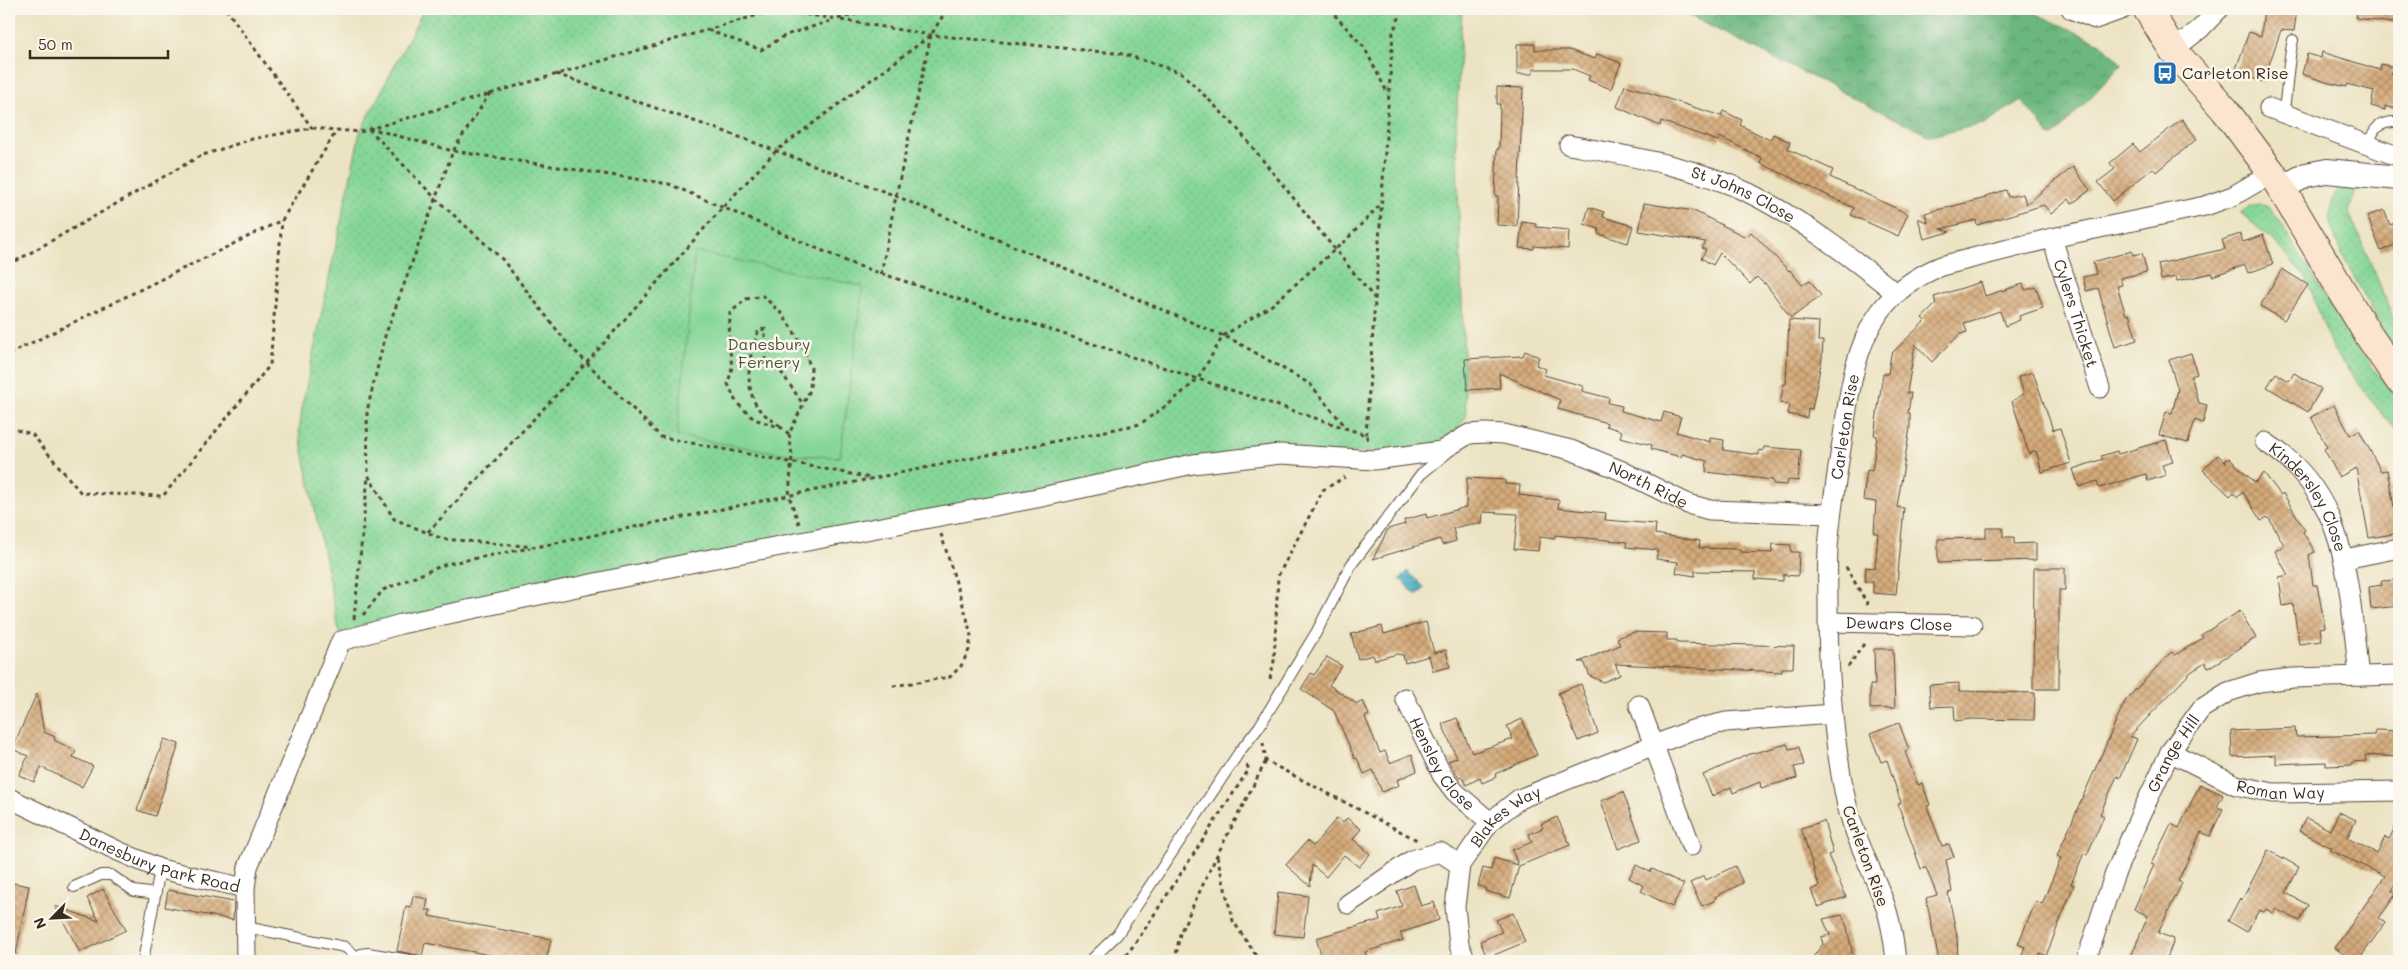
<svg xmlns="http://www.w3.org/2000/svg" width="2408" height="970" font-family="Mali,sans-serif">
<defs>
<pattern id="grass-dots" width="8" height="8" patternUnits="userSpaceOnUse" patternTransform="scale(1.25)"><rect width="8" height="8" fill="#85d697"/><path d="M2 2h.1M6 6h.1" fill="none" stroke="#74b882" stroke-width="1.8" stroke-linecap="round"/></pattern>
<pattern id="forest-crowns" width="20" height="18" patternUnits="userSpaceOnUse" patternTransform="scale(1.25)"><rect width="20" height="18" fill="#6cb780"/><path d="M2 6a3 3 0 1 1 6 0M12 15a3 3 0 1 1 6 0" fill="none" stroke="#5a9568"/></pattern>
<pattern id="water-rules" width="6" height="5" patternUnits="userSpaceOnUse" patternTransform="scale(1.25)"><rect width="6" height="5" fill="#41adc0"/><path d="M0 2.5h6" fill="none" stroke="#388d9b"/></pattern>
<pattern id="building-cross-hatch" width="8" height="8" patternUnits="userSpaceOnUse" patternTransform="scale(1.25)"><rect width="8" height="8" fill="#d5aa7a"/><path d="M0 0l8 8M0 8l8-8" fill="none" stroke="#ae8b63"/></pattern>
</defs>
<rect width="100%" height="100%" fill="#fbf7ec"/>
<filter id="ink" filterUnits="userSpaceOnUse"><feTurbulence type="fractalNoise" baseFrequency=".02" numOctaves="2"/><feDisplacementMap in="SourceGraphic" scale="10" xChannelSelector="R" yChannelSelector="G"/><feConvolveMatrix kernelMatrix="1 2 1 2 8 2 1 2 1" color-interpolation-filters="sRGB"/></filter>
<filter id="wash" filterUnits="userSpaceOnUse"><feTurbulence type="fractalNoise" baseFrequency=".0096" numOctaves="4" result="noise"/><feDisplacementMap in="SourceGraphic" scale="20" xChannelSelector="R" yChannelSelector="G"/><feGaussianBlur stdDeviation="1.12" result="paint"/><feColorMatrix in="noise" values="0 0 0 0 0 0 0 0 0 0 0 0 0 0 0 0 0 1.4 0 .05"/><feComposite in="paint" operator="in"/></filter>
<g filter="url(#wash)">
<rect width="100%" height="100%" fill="#ece3c3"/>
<!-- grass -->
<path fill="url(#grass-dots)" stroke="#60805a" d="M424,9H1462L1456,130L1466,417L1441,451L1281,454L341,641L299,431L303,401L360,132Z
M2354,184L2365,187L2354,193L2349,213L2393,315L2399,325V357L2378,322L2340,251L2330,223L2332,200L2339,188Z
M2259,204L2269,207L2279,220L2354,343L2399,401V432L2384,417L2332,348L2307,279L2279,246L2240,212L2247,207Z"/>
<!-- forest -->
<path fill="url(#forest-crowns)" stroke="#54704f" d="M1676,9H2026L2102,44L2122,64L2052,138L2021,100L1984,124L1930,136Z"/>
<!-- park -->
<path fill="#85d697" stroke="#60805a" d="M695,252L863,286L840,457L792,455L677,436Z"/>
<!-- water -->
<path fill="url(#water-rules)" stroke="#3e6c6f" d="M1408,571L1425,588L1417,596L1400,579Z"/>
<g id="blocks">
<!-- building -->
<path fill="url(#building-cross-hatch)" d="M2264,9H2297L2294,31L2281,30L2263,82L2235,72L2249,32L2261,36Z
M2357,9H2399V24L2356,18Z
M1517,44H1535V50H1569L1595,59L1597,54L1621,63L1611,89L1588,80L1590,76L1573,69H1533V74H1517Z
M2322,52L2380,70L2381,64L2393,67L2391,73L2399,75V110L2385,106V110L2371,106L2374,91L2347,84V87L2329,83L2302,74L2307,54L2321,58Z
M1625,85L1721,116L1723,111L1742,120L1740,125L1770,140L1773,134L1790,142L1788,149L1833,170L1830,177L1908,214L1898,236L1851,215L1854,208L1760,163L1762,158L1720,137L1718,141L1661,121L1660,126L1617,107Z
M1497,87L1523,88L1517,226L1497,225L1498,196H1495L1497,149H1499L1500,104H1497Z
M2182,119L2197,139L2156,172L2153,168L2113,201L2098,182L2115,169L2110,163L2133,144L2140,152Z
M2073,167L2090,190L2072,204L2069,199L2051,214L2044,205L1977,225L1976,220L1941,229L1950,232L1924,239L1918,218L1928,223L1925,213L1986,198V196L2006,190L2008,197L2023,194L2026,204Z
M1644,203L1694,211L1746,237L1751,232L1789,271L1790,270L1802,285L1810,280L1821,296L1791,318L1765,283L1764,284L1757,277L1750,284L1720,253L1713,265L1701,258L1706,250L1702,248L1706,242L1639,231Z
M1589,207L1604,212L1603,217L1633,226L1628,243L1598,234L1599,229L1584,224Z
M2384,210L2390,225L2399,221V243L2381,251L2367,216Z
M1522,222L1536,224V227L1569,230L1568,249L1534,246V249L1519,248Z
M2240,234L2243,242L2263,235L2273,264L2248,273L2245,265L2212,276V273L2177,281L2176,277L2161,280L2158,264L2225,249L2222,240Z
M2132,251L2133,255L2142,253L2147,272L2120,278L2122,285L2117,286L2126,315L2129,314L2137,340L2115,347L2098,288L2086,291L2083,277L2096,274L2093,262Z
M2282,269L2308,285L2284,320L2260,306Z
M1981,282L1985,296L2023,284L2025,290L2036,287L2043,308L2019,316L2020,320L2005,326L2000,311L1964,323L1967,332L1960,334L1932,362L1915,344L1907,393H1911L1908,413H1910V428L1897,507L1904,508L1896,595L1873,593V582H1865L1866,567L1875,568L1878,533H1874L1876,502L1863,500L1867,470L1872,471L1877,436L1874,435L1883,374H1888L1891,354L1925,321L1922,318L1936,304L1934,297Z
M1789,320L1819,322L1818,341H1823L1822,358L1812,409L1808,408L1807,418L1788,414L1790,405L1780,403L1784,384H1786Z
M1525,351L1539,357L1536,365L1546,369L1544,375L1583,386L1582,391L1609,398L1608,403L1622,406L1621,411L1661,422L1664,412L1681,417L1676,432L1710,442V438L1724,440L1723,450L1759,455V450L1763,451L1764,447L1801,450L1798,481L1788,480L1787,485L1773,484V480L1706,472L1707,461L1682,454L1681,457L1651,449L1652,445L1620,437L1622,431L1606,426L1607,423L1558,409L1560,400L1499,373L1500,388L1467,390L1465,359L1523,356Z
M2191,353L2197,374L2191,376L2199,403L2207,405L2203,423L2195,420L2188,443L2159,435L2166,412L2172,413L2178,390L2169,360Z
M2033,372L2053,430L2060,428L2071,463L2042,472L2036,451L2029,454L2012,401L2024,394L2018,377Z
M2276,373L2289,381L2294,373L2321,389L2308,412L2267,387Z
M2334,405L2350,435L2359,430L2381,471L2387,470L2399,533L2369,538L2356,468L2339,477L2324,449L2327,447L2311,417Z
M2166,440L2173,462L2162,465L2166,475L2148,481L2146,474L2099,488L2097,481L2079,487L2073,469L2103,459L2101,456L2117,451L2118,454Z
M2218,455L2227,464L2225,461L2229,458L2255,483L2264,473L2281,495L2283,493L2305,530L2303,532L2315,552L2309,555L2313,585H2317L2325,627L2320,628L2322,641L2299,644L2293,604L2283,606L2279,577L2288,575L2275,551L2284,545L2270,520L2267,517L2261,521L2243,492L2238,497L2233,493L2230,496L2203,470Z
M1467,478L1505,480V484L1520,485L1519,495L1559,500L1558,508L1606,513L1605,520L1656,524L1655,534L1700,541L1699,548L1740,549V552L1772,553L1773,544L1791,545V552H1799L1798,576L1783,575V581L1755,579V572L1695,571V576L1676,573L1678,562L1656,559L1658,550L1626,547L1627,542L1555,535V539L1540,537L1538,551L1514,549L1518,514L1483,512L1482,524H1471L1453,528L1456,541L1442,545L1440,539L1373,559L1388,529L1405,524L1404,520L1426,514L1427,518L1466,507Z
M1986,528H2003V537H2014V544L2036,543V560L1938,563V539L1986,538Z
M2034,568H2065V590H2059V689H2033Z
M2399,580V606L2371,609L2369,587L2382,585L2381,581Z
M2240,611L2256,638L2208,668L2205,663L2191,672L2130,736L2137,739L2120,778L2117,776L2100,814L2104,816L2087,855L2084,853L2071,884L2074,885L2046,956L2040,953L2037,961H2019L2025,947L2018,944L2036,901L2042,904L2061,858L2057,856L2125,701L2171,652L2175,655L2203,638L2201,635Z
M1426,622L1434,653L1446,650L1450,667L1433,671L1429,656L1405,663L1403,655L1397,654L1375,660L1373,655L1358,659L1351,634L1382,626L1384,634Z
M1634,632L1667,633V640H1677V643L1794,646L1793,668H1782V672L1615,664L1620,675L1603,682L1590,676L1584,662H1579L1620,645L1617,638Z
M1874,649H1893L1895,708L1870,709V685H1875Z
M1327,657L1342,666L1329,685L1357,704L1363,701L1369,715L1365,717L1380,753L1385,751L1390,763L1412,754L1417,771L1397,780L1399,785L1382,792L1373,770L1364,774L1357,758L1355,759L1334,711L1301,689L1311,673L1314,675Z
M1959,683V691L2035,693L2034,720L1971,719L1955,721L1954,706L1931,707L1929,685Z
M1581,684L1598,733L1578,741L1558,693Z
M37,693L44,732L55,737L54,740L76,751L73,757L93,766L82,787L41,767L34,782L19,775L28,756L12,749Z
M1457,718L1472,753L1513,739L1507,726L1522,719L1537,755L1495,774L1496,777L1482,783L1480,778L1466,785L1462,777L1459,778L1448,761L1457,758L1442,724Z
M1899,723L1909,750L1905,752L1918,785L1922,783L1930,805L1927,806L1942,846L1949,844L1954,857L1946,860L1952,892L1948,893L1957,936L1958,961H1939L1926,898L1937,895L1926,868L1921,869L1898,804L1901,803L1887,760L1881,762L1870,734Z
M2295,728L2296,737L2374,735L2375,730L2399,731V757L2365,755L2366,761L2352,762V765L2326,766V762L2276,764V755L2232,757L2231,731Z
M164,739L179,744L155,816L137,810Z
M1787,744L1789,749L1799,747L1804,765L1794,767L1797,778L1761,788L1760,782L1733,793L1731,787L1712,796L1703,775L1750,754Z
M2200,784L2223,795L2217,807L2223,809L2210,836L2201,832L2178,881L2182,883L2158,933L2174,939L2166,961H2129L2148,916L2134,909L2154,865L2151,864L2171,824L2179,828Z
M1623,792L1641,840L1618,849L1601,801Z
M2339,812L2356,820L2347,838L2377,853L2385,837L2389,839L2399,820V883L2397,882L2392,891L2396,894L2379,918L2385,923L2358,961H2353L2335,948L2385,876L2330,850L2332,848L2299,831L2306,818L2330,830Z
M1557,817L1570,845L1519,866L1510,898L1485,891L1486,888L1478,886L1483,868L1491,870L1494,858L1518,865L1512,850L1532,842L1529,834L1543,828L1541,824Z
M1337,818L1343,823L1347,818L1361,829L1353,839L1370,854L1359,867L1344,855L1326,877L1312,865L1310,886L1286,865L1307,841L1313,846Z
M1824,821L1833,853L1828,855L1846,897L1818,907L1811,890L1819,886L1801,828Z
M2268,850L2299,867L2286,893L2308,905L2300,921L2276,909L2273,913L2266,909L2264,912L2259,910L2247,932L2228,921L2240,898L2242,900Z
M1636,865L1650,872L1652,869L1684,884L1672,907L1641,891L1644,886L1629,878Z
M1735,866L1743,883L1715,897L1716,900L1702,906L1690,883L1704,876L1706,880Z
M13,883L29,886L16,954L9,953V907Z
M1414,885L1421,906L1434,902L1439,920L1400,933L1403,940L1365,952L1368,961H1323L1316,938L1380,920L1378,914L1402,906L1397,891Z
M103,889L126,930L80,952L55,906L99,921L87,898Z
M168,890L234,902L233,920L165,907Z
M1278,892L1308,896L1303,937L1274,934Z
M413,896L428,899L426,910H431L429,916L551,939L546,961H511L512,959L425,943L422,956L397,951L406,906L411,907Z
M1513,913L1525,942L1487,958L1480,941L1502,932L1496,920Z
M1842,915L1847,927L1854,961H1810L1823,944L1821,937L1830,935L1823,919Z"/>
</g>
</g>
<g filter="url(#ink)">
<use href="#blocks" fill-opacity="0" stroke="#564637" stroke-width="1"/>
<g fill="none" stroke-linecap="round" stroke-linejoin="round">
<!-- service casing -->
<g stroke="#564637" stroke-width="12">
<path id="service" d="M2283,114C2288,89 2287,65 2293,40
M2369,145C2373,127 2380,121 2399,122
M74,887L101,875H111L134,891L156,894
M246,927L345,947L357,957
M354,960L361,954L368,953L415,961
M143,961L160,869
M1090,961L1117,935L1240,751L1259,727L1317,631L1351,565L1421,474L1447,453"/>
</g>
<!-- minor casing -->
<g stroke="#564637" stroke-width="21">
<g id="minor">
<path d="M2071,9L2095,19L2123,9"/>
<path d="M2173,50L2200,29L2219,9"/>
<path d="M2269,108L2397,156"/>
<path id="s1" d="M1569,145C1630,156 1693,166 1749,193C1801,219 1851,257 1897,294"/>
<path id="s2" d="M2052,238L2100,388"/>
<path id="s3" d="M2265,442C2350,495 2348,587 2359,676"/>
<path d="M2345,559L2399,548"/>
<path id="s4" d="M1828,622L1972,625"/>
<path id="s5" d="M1405,698L1442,775L1455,792L1490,822"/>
<path d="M1639,705L1691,846"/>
<path id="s6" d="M2170,752L2236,785L2273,793L2399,791"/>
<path id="s7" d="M9,798L118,851L160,869L245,888"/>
<path d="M1348,904L1412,860L1440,852L1460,865"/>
<path id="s8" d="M246,961L245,888L248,867L341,641L401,624L700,561L1037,498L1193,464L1281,454L1374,460L1441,451L1469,434L1484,433L1504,434L1571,450L1620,470L1688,504L1710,510L1831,514"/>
<path id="s9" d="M1466,961L1459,945L1455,907L1460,865L1490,822L1519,799L1692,730L1726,722L1833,714"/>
<path id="s10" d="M1896,961C1894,941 1891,921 1884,902C1871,867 1852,833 1845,796C1832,733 1828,669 1828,605C1828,586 1827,567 1828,548C1831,510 1837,473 1843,436C1849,395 1854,348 1879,313C1894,292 1917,276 1941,266L2052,238L2205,206L2233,196L2272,173"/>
<path id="s11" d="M2086,961L2114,876L2140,816L2170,752L2201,709L2228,692L2259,682L2293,678L2399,675"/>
</g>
</g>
<!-- tertiary casing -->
<g stroke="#564637" stroke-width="26">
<path id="tertiary" d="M2282,188L2306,175L2327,171L2399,178"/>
</g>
<!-- secondary casing -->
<g stroke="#564637" stroke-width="30">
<path id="secondary" d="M2147,9L2173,50L2225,110L2272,173L2367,333L2399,380"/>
</g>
<!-- path -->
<path stroke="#564637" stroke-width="3" stroke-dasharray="4 4" stroke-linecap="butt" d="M226,9L312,128
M1329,9L1364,47L1388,94
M841,20L931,35L1124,54L1182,73L1236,127L1375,299
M708,30L761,50L786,35L834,20
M556,74L726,132L896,196L1233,340L1310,384L1345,426
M490,93L453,151L385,336L367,411L368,475L394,519L443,539L536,547L1140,424L1170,403L1198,379L1223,336L1272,305L1347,239L1381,204
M369,128L453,151L669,184L853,264L1366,435L1369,443
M369,129L436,199L502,259L567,343L661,437L871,478
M9,265L200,156L252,139L312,128L360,132L775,10L837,19L878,9
M881,274L896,196L931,35
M9,354L282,220L337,130
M780,426C773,420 760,413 756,405C744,382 749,353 759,330L765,329V359L771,368L779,369L803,404
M9,428L32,434L81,493L163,496L270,365L282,220
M789,434L782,428L754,419L736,402L728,384L732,367L729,342L730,313L746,299L763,296L782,314L800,341L811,368L810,390L789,434L792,455L789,496L799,524
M1366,435L1393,32L1403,9
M428,532L590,359L723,207L776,151L931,35L947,9
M1846,567L1868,605
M363,615L383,590L446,564L530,548
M354,619L368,476
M1848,667L1866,641
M1270,679L1274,661L1278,576L1323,490L1345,477
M893,686L950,677L961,666L969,650L971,636L967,618L941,534
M1263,743L1266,761L1417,840
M1217,856L1233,921L1260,961
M1120,961L1135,944L1249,769L1246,764
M1175,961L1180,933L1217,855L1266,761"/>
<!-- service -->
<use href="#service" stroke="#fff" stroke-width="10"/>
<!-- minor -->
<use href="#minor" stroke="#fff" stroke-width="19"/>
<!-- tertiary -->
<use href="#tertiary" stroke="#fff" stroke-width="24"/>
<!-- secondary -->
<use href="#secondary" stroke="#fbe5cf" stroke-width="28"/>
</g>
</g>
<!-- icons -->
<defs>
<g id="bus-square" transform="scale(1.25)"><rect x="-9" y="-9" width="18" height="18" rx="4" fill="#1f6fb2" stroke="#fbf7ec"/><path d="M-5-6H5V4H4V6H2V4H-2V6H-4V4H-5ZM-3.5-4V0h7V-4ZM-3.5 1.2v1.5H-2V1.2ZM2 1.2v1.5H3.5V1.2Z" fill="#fff"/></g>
</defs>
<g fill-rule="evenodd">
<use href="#bus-square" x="2165" y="73"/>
</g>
<g text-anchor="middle" stroke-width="5" stroke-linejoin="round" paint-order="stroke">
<!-- poi labels -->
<g font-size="16" fill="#3b2a1e" stroke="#fbf7ec" text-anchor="start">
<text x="2182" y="79">Carleton Rise</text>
</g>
<!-- street labels -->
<g font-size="16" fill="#3b2a1e" stroke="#fbf7ec">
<text dy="6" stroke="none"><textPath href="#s1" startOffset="182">St Johns Close</textPath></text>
<text dy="6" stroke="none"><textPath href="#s2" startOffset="79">Cylers Thicket</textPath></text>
<text dy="6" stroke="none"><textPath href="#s10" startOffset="545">Carleton Rise</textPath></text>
<text dy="6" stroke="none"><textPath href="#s8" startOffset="1680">North Ride</textPath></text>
<text dy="6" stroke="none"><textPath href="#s3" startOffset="72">Kindersley Close</textPath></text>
<text dy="6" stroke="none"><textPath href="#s4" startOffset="71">Dewars Close</textPath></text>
<text dy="6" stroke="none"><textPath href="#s11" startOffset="226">Grange Hill</textPath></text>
<text dy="6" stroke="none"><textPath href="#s5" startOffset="76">Hensley Close</textPath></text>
<text dy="6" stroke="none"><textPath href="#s6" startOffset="119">Roman Way</textPath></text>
<text dy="6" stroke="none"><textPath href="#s9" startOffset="166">Blakes Way</textPath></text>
<text transform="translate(1866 856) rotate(70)" y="6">Carleton Rise</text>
<text dy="6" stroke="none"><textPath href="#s7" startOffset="164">Danesbury Park Road</textPath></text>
</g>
<!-- park labels -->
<g font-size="16" fill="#4e553c" stroke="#fbf7ec">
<text x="769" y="350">Danesbury<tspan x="769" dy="18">Fernery</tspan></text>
</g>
</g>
<!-- margin -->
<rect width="2408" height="970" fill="none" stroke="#fbf7ec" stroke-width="30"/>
<!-- north arrow -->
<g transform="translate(52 918) rotate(246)" stroke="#fbf7ec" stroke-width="4" paint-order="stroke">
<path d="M0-4L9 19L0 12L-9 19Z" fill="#3b2a1e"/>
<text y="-8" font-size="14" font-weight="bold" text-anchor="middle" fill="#3b2a1e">N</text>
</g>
<!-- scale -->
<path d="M30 50v8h138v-8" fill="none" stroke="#3b2a1e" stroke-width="2.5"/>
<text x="38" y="50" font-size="15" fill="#3b2a1e" stroke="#fbf7ec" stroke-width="4" paint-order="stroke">50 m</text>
</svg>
